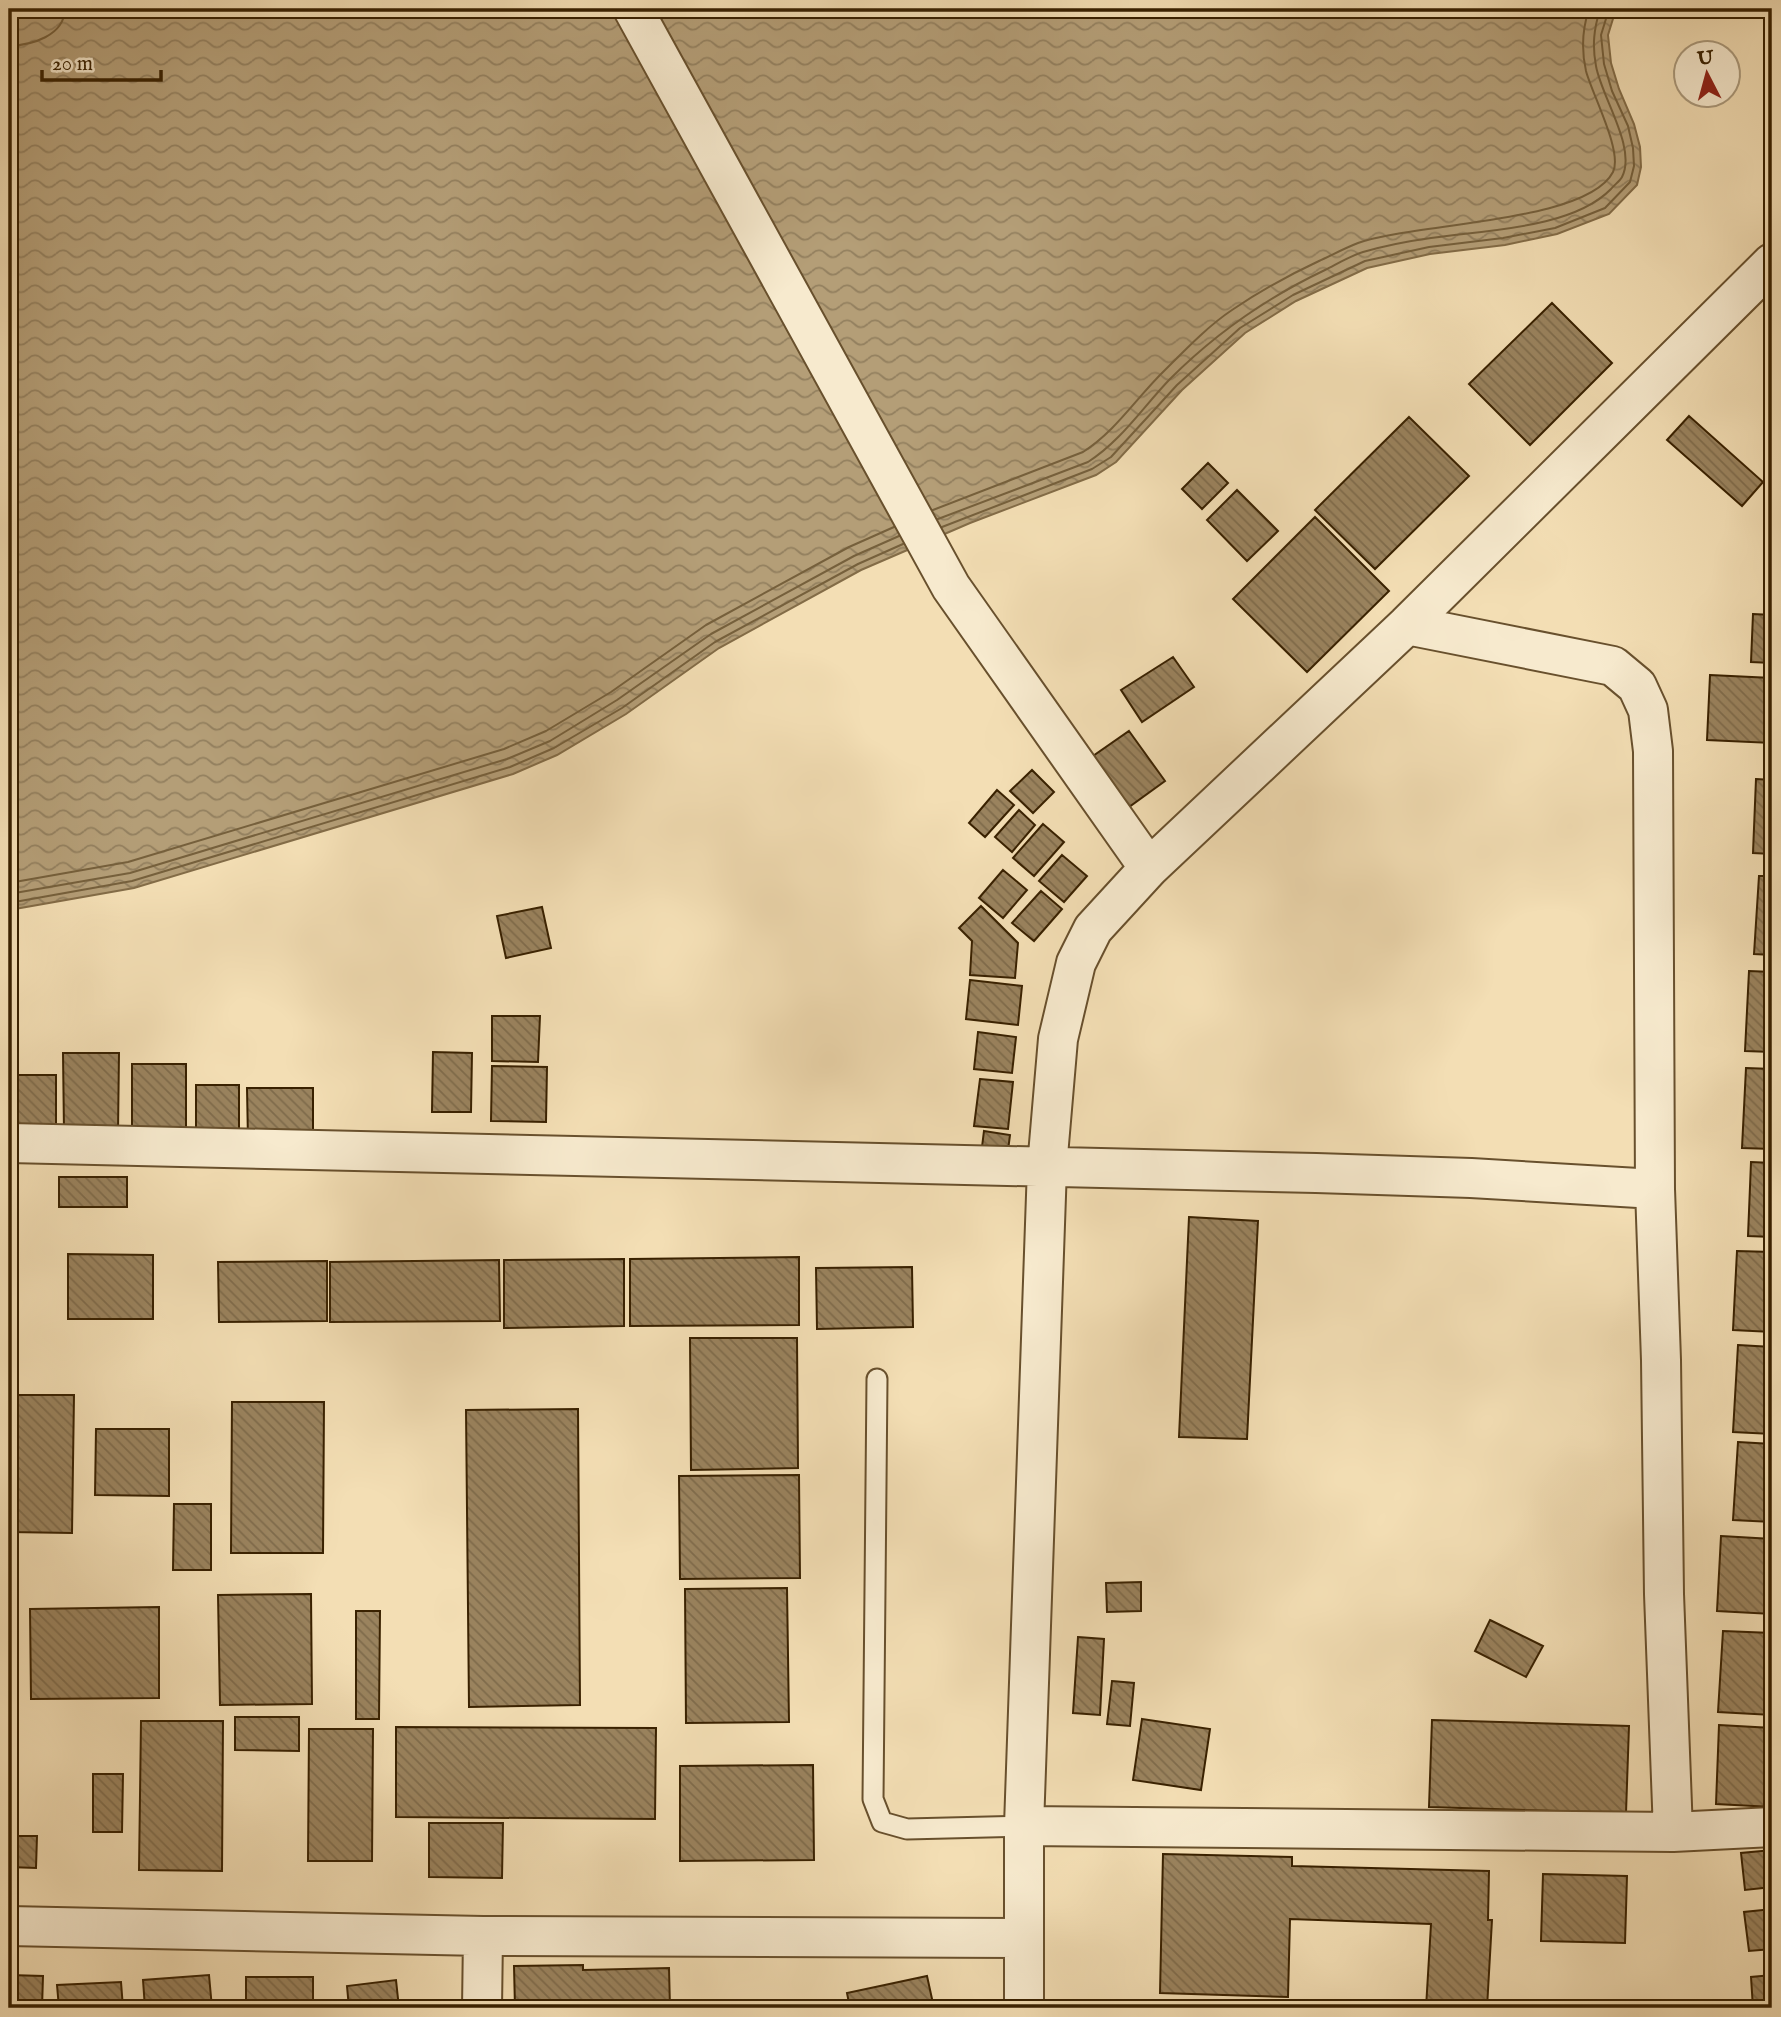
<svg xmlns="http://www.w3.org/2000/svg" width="1781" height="2017" font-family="'IM FELL English',serif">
<defs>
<pattern id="water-waves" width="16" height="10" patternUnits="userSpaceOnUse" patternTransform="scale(1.75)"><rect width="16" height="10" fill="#b49e77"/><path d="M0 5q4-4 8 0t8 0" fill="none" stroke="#93805f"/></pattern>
<pattern id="building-back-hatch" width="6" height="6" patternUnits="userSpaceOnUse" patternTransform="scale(1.75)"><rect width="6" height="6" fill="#9a835e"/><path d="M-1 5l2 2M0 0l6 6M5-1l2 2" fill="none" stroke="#7f6b4b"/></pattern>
</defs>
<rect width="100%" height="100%" fill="#f3deb4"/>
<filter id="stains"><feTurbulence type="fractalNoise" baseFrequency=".00286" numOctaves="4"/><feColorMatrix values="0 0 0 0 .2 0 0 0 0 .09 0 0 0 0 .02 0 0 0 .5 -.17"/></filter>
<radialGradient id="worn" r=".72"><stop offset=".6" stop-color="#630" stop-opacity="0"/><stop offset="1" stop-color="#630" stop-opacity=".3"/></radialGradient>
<!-- water -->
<path fill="url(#water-waves)" stroke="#836c47" stroke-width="2" d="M49,9H1616L1608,35L1611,63L1619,89L1634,124L1640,147L1641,167L1637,185L1609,214L1557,234L1505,245L1430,254L1367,268L1296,301L1245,333L1182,390L1116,462L1096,475L970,523L861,570L719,648L626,714L557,755L513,774L134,888L9,910V21Z"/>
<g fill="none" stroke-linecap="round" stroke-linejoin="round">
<!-- shore -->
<path stroke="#76603c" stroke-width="2" d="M9,46C32,45 64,36 65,9
M933,510L1083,452C1116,431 1137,397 1165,370C1185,350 1208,326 1232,310C1260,291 1289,275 1319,261C1332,255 1345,248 1358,243C1413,223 1587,223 1613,172C1623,152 1592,94 1586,71C1581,49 1582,30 1589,9
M938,519L1088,462C1121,441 1143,407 1170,379C1216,333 1266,298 1325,270C1337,264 1350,256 1363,252C1384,246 1409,241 1431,238C1484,230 1572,229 1611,189C1614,185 1620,181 1622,177C1637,148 1601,96 1596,66C1592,45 1594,29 1600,9
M942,527L1092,469L1111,457L1177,385L1240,328L1293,295L1365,261L1429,247L1503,238L1555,228L1605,208L1630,182L1634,166L1633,148L1628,126L1612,91L1604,64L1601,35L1609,9
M9,883L128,862L504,749L546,731L611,692L706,625L849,547L894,527
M9,894L130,873L507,759L550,741L617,700L711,634L854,556L899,536
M9,903L132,881L510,767L554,748L622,708L715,642L858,564L903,544"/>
</g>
<!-- building -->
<path fill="url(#building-back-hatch)" stroke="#392100" stroke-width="2" d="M1552,303L1612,363L1530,445L1469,384Z
M1689,416L1763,482L1742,506L1667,440Z
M1409,417L1469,476L1375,569L1315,510Z
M1208,463L1228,483L1202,509L1182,489Z
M1237,490L1278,531L1247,561L1207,520Z
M1315,517L1389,591L1307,672L1233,599Z
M1753,614L1772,615V663L1751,662Z
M1173,657L1194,687L1142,722L1121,690Z
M1710,675L1772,678V743L1707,740Z
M1129,731L1165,781L1129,807L1093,756Z
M1032,770L1054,792L1033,813L1010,791Z
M1756,779L1772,780V854L1753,853Z
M997,790L1014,805L985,837L969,823Z
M1019,810L1035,825L1012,852L995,837Z
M1043,824L1064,842L1034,876L1013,858Z
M1062,855L1087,876L1064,902L1039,881Z
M1003,870L1027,890L1003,918L979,898Z
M1759,876H1772V955L1754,954Z
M1041,891L1062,909L1034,941L1012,923Z
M981,906L1018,943L1015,978L970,975L972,941L959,928Z
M542,907L551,948L506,958L497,916Z
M1749,971L1772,972V1052L1745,1051Z
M970,980L1022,986L1018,1025L966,1019Z
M492,1016H540L538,1062L492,1061Z
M978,1032L1016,1037L1012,1073L974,1069Z
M433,1052L472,1053L471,1112H432Z
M63,1053H119L118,1132L64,1131Z
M132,1064H186V1138H132Z
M492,1066L547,1067L546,1122L491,1121Z
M1746,1068L1772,1069V1149L1742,1148Z
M9,1075H56V1136H9Z
M980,1079L1013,1082L1008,1129L974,1126Z
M196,1085H239V1136L196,1137Z
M247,1088H313V1141H248Z
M984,1131L1010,1135L1007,1158L981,1155Z
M1751,1162L1772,1163V1237L1748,1236Z
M59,1177H127V1207H59Z
M1189,1217L1258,1221L1247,1439L1179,1437Z
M1737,1251L1772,1252V1332L1733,1330Z
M68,1254L153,1255V1319H68Z
M799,1257V1325L630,1326V1259Z
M624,1259V1326L504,1328V1260Z
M499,1260L500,1321L330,1322V1262Z
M327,1261V1321L219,1322L218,1262Z
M912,1267L913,1327L817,1329L816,1268Z
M690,1338H797L798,1468L691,1470Z
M1738,1345L1772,1347V1434L1733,1432Z
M9,1395H74L72,1533L9,1532Z
M232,1402H324L323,1553H231Z
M578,1409L580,1705L469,1707L466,1410Z
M96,1429H169V1496L95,1495Z
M1738,1442L1772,1444V1522L1733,1520Z
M799,1475L800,1578L680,1579L679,1476Z
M174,1504H211V1570H173Z
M1721,1536L1772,1539V1614L1717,1611Z
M1141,1582V1611L1107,1612L1106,1583Z
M787,1588L789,1722L686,1723L685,1589Z
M311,1594L312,1704L220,1705L218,1595Z
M159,1607V1698L31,1699L30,1609Z
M356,1611H380L379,1719H356Z
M1490,1620L1543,1646L1526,1677L1475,1651Z
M1723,1631L1772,1633V1715L1718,1712Z
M1078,1637L1104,1639L1100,1715L1073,1713Z
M1112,1681L1134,1683L1130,1726L1107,1724Z
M235,1717H299V1751L235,1750Z
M1142,1719L1210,1729L1201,1790L1133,1780Z
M1432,1720L1629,1726L1626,1813L1429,1807Z
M141,1721H223L222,1871L139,1870Z
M1719,1725L1772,1728V1807L1716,1804Z
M396,1727L656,1728L655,1819L396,1817Z
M309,1729H373L372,1861H308Z
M813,1765L814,1860L680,1861V1766Z
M93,1774H123L122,1832H93Z
M429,1823H503L502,1878L429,1877Z
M9,1836H37L36,1868L9,1867Z
M1772,1850V1887L1745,1890L1741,1853Z
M1163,1854L1292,1857V1866L1489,1871L1488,1920H1492L1487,2008H1426L1431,1924L1290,1919L1288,1997L1160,1993Z
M1543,1874L1627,1876L1625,1943L1541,1941Z
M1772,1909V1949L1749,1951L1744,1912Z
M583,1965V1970L669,1968L670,2008H515L514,1966Z
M9,1975L43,1976L42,2008H9Z
M209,1975L212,2008H145L143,1980Z
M1772,1975V2008H1753L1751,1977Z
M927,1976L934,2008H850L847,1993Z
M246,1977H313V2008H246Z
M396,1980L399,2008H349L347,1986Z
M121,1982L123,2008H59L57,1985Z"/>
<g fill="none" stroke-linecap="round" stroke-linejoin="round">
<!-- service casing -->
<g stroke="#68502d" stroke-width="23">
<path id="service" d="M877,1379L873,1799L882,1822L907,1829L1024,1826"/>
</g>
<!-- minor casing -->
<g stroke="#68502d" stroke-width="42">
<path id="minor" d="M633,9L951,587L1149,868
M1407,625L1613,666L1637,686L1648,710L1653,751L1655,1189L1661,1360L1664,1594L1673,1832
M9,1143L1316,1173L1471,1178L1655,1189
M1024,1826L1673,1832L1772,1827
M9,1926L483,1936L1024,1938
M482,2008L483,1936
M1024,2008V1826L1047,1167L1058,1039L1076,963L1093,929L1149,868L1407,625L1772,263"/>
</g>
<!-- service -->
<use href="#service" stroke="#f7eace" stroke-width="19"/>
<!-- minor -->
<use href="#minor" stroke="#f7eace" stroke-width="38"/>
</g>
<!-- margin -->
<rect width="1781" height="2017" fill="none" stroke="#f3deb4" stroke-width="35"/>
<rect x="10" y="10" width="1760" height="1996" fill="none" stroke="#392100" stroke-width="3.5"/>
<rect x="18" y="18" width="1746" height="1982" fill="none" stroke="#392100" stroke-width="2"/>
<!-- north arrow -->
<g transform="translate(1707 74) rotate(354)"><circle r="33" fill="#f7eace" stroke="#ab9a7c" stroke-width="2"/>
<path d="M0-5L12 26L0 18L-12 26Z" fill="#8f2418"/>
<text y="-10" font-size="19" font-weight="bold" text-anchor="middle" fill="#392100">U</text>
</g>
<!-- scale -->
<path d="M42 70v10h119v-10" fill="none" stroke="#392100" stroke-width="3.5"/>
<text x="52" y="70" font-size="21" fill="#392100" stroke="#f7eace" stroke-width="5" paint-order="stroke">20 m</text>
<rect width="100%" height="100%" filter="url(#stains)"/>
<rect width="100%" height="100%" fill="url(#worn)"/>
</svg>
